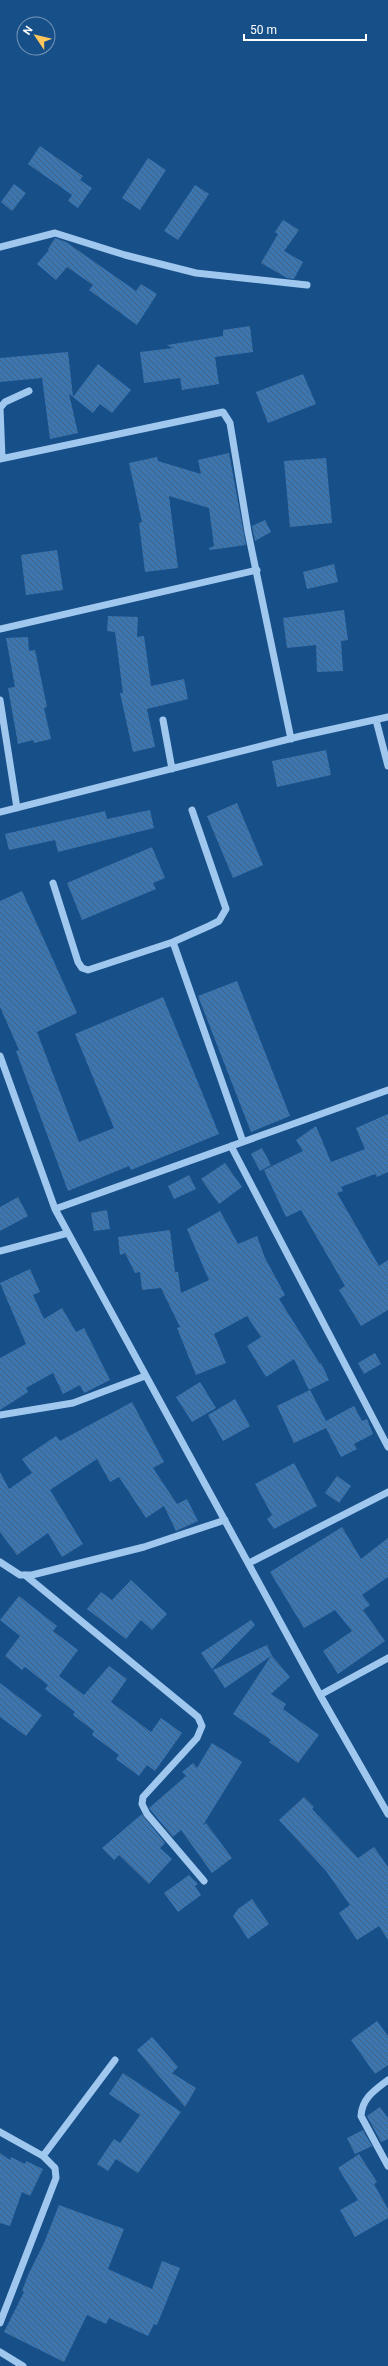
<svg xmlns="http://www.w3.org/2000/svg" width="388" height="2366" font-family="Roboto,sans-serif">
<defs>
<pattern id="building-back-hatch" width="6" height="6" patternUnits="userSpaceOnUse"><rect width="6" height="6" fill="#3c76b0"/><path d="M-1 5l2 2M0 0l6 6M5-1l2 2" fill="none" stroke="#44617e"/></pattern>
</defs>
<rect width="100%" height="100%" fill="#174f89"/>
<!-- building -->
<path fill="url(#building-back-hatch)" d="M40,146L83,176L80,180L92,188L78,208L68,201L72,195L28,164Z
M148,158L166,170L140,210L122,198Z
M14,184L26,193L12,211L1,202Z
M195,185L209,194L178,240L164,231Z
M283,220L299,230L284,251L303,262L294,279L287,278L261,263L278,234L275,232Z
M55,238L66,242L136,291L141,284L157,294L137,325L89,290L93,285L67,267L56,280L37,264L49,250L48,249Z
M250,326L253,352L215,357L219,384L182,390L180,378L144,383L140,352L173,348L167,345L223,336V330Z
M68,352L73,397L69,394L78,433L50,439L42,378L0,382V358Z
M98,364L131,390L112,413L100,404L93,413L73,397Z
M303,374L316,404L268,423L256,392Z
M229,453L246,545L210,550L209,548L214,546L209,508L169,496L178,568L145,572L139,523L142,522L129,463L157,457L158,461L201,474L198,460Z
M326,458L332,523L290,527L284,461Z
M265,520L271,532L255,541L252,526Z
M57,550L63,590L26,595L21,555Z
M334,564L338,582L307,589L303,572Z
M344,610L348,640L341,641L343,671L317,672L316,645L287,648L283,618Z
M108,616L138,617L137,637L144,636L151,686L184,679L188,699L147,709L155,747L133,752L120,693H123L115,632L107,631Z
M28,637L29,651L35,650L47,707L44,708L51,739L34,743L33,740L18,744L8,688L15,687L6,638Z
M326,750L331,775L277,787L272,761Z
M237,803L263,865L233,878L207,816Z
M150,810L154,828L58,852L55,840L9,850L5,834L105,811L107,819Z
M152,847L165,878L153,883L156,889L82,920L67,883Z
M22,891L77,1013L37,1032L79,1142L114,1128L75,1034L163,997L219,1134L131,1170L129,1166L68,1191L16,1051L19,1050L0,1007V901Z
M237,981L290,1116L251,1132L198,996Z
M388,1114V1172L377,1177L375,1174L341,1187L343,1191L337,1193L379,1266L388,1260V1310L361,1326L339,1290L345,1286L301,1210L286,1217L264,1170L303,1151L296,1140L316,1126L331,1162L365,1149L356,1128Z
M262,1148L271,1165L260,1171L251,1154Z
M225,1163L242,1187L219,1204L201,1179Z
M189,1175L196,1189L174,1199L168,1186Z
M18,1197L28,1216L0,1231V1207Z
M107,1210L110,1229L94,1231L91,1213Z
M220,1211L238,1244L257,1236L265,1258L285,1295L279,1299L320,1364L321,1363L329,1380L309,1390L294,1359L266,1377L247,1346L261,1337L247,1316L214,1334L226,1363L196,1375L177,1328L180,1327L161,1288L142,1290L140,1272L135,1273L125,1253L120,1255L118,1237L170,1230L175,1272H178L181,1293L209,1280L187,1229Z
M30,1269L40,1292L33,1295L44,1319L62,1308L76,1332L84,1328L110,1380L84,1393L80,1385L63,1394L53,1373L26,1388L28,1392L0,1410V1358L26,1344L0,1283Z
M375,1353L381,1364L364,1374L358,1363Z
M200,1382L216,1408L192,1422L176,1397Z
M310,1390L326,1421L354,1406L362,1421L367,1419L373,1434L354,1444L357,1449L341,1457L326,1428L294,1443L277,1406Z
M235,1399L250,1426L223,1441L208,1415Z
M132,1402L164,1462L153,1468L177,1504L187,1499L198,1521L176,1531L164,1506L146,1518L119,1477L110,1482L97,1459L50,1490L83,1544L62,1557L48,1533L17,1555L0,1532V1472L9,1489L32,1473L22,1459L56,1436L60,1441Z
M294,1463L317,1506L274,1529L267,1519L272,1515L255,1484Z
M337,1476L351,1486L339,1503L325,1493Z
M342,1527L361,1559L388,1538V1577L362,1595L370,1605L363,1610L385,1641L338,1674L323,1651L352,1631L335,1610L304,1628L270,1572Z
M131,1580L167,1614L152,1630L141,1620L126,1639L87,1609L101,1592L112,1600Z
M19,1596L57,1626L53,1631L78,1650L59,1676L84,1695L109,1666L127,1679L111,1702L151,1732L161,1718L182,1733L155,1771L147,1765L139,1776L116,1759L119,1755L92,1735L94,1731L73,1715L75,1712L45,1689L48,1685L25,1667L22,1670L5,1656L20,1636L0,1620Z
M251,1620L255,1625L212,1669L201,1653Z
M267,1645L272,1656L290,1677L271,1694L286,1704L283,1709L319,1735L298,1763L269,1742L271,1740L233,1714L271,1656L225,1688L213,1670Z
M0,1683L42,1715L26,1736L0,1717Z
M212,1743L242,1762L203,1825L206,1823L232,1858L212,1873L181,1830L173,1837L149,1808L186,1776L182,1772L193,1763L197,1768Z
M304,1797L314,1807L312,1809L358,1858L374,1847L388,1867V1940L379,1926L357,1940L339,1913L350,1905L326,1871L279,1820Z
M142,1814L165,1843L160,1848L172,1859L149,1884L119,1855L114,1860L102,1848Z
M189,1875L198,1884L195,1886L201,1895L178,1912L164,1893Z
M252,1899L269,1924L248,1939L233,1916L238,1909Z
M377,2021L388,2036V2065L375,2074L351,2040Z
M152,2037L178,2067L172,2073L196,2088L185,2107L137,2050Z
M123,2073L181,2112L138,2173L116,2159L108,2171L97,2164L114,2139L120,2143L140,2115L109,2094Z
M380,2107L388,2118V2139L381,2142L367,2116Z
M363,2130L372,2146L355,2154L347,2138Z
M0,2153L10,2160L11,2157L25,2164L26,2161L43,2169L30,2196L22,2192L10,2226L0,2223Z
M359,2154L377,2182L374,2184L388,2209V2218L355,2237L340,2210L358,2200L338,2168Z
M59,2205L124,2229L108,2269L152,2289L162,2261L180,2268L157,2325L154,2324L148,2336L109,2318L106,2324L87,2315L64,2362L4,2332L24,2292L22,2291L28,2275L44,2243Z"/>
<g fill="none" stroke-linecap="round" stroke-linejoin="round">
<!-- minor -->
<path stroke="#a0c7ee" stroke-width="7" d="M0,247L55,233L125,255L196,273L307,285
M2,458L0,408L5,402L29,391
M0,459L223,412L230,423L248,532L291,739
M0,629L257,570
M0,700L17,808
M163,720L172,769
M376,720L388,766
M0,812L301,736L388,717
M53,883L78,962L82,968L88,970L173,942L209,926L219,921L226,909L192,810
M173,942L243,1142
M0,1056L55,1209L320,1695L388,1814
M231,1146L388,1447
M55,1209L388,1090
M0,1251L68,1233
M0,1415L73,1403L145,1376
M0,1562L20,1575H32L144,1547L225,1520
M249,1563L388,1492
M25,1575L198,1717L202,1726L197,1738L143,1797L142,1804L147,1814L204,1881
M320,1695L388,1658
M388,2080C375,2090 362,2098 361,2116L388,2166
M0,2132L43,2156L55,2168L56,2178L0,2323
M43,2156L115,2060
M0,2352L23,2366"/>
</g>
<!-- north arrow -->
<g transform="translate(36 36) rotate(305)"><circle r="19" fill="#174f89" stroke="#7495b8"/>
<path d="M0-3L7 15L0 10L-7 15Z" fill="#ffc75c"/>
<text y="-6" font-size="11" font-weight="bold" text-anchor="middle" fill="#ffffff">N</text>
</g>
<!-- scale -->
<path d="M244 34v6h122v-6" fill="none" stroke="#ffffff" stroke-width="2"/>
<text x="250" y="34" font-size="12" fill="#ffffff" stroke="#174f89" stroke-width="3" paint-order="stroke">50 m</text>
</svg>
